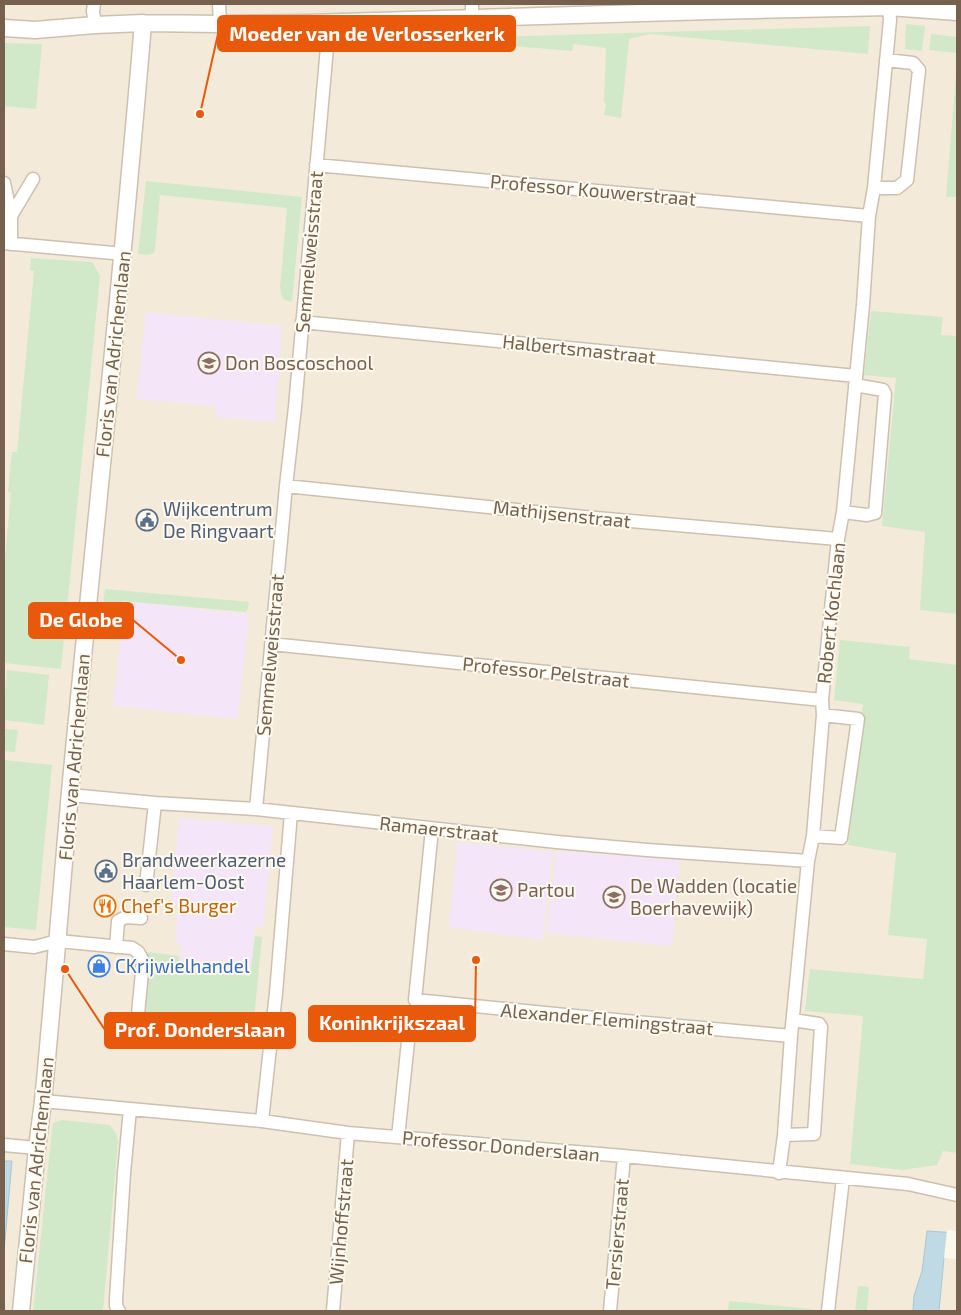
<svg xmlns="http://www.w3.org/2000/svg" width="961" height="1315" font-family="'Exo 2',sans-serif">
<rect width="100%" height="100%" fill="#fbf7ea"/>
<!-- residential -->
<path fill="#f3ead9" d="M4,4H957V1311H4Z"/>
<!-- education -->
<path fill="#f4e6f8" d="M146,312L282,326L275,422L215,417V406L136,399Z
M124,601L249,614L238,719L113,706Z
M179,818L273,826L263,927L255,926L250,974L180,968L182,945L175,944L178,905L171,904Z
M457,842L553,852L543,940L449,927Z
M556,851L680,860L672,946L547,933Z"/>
<!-- green -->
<path fill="#d2e9c9" d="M906,24L925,26L922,51L905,49Z
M870,26L868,54L649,34L629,39L621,118L604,115L606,104L604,102L606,48L574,44L572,51L456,41V38Z
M931,34L957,37V53L929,50Z
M4,43L42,44L36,109L4,106Z
M957,62V197H946Z
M146,181L302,197L292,302C282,300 282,298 280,288L287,208L160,195L155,249L154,253L147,255L138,254Z
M31,258L91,262L93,263L100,276L61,669L4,663V570L11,492H8L12,452H17L34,271L30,270Z
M871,311L943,317L941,335L957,336V614L920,610L925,532L882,526L896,378L864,375Z
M105,589L249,602L248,608L246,612L123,601L120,624L117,631L112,633L100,632Z
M840,640L910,647L909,659L957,665V1153L943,1151L937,1165L902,1170L850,1164L863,1016L805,1011L810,969L923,979L927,939L888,935L896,853L848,845L863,704L834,700Z
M7,670L49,675L44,725L4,720V705Z
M4,729L18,730L15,752L4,751Z
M4,760L52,765L36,930L4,927Z
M255,936L262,937L253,1029L150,1020L143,1012L148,952L179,956L178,970L250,976Z
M62,1120L110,1125L116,1133L118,1142L103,1311H33L52,1130L53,1123Z
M859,1286L869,1287L867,1311H855L858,1287Z
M729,1301L812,1309V1311H728Z"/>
<!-- water -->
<path fill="#bfdae4" stroke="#a6c8d5" d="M4,1161H12L4,1251Z
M927,1231L957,1233L944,1258L939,1311H913L914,1296L922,1271Z"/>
<!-- pier -->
<path fill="#fbf7ea" d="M947,1230L957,1231V1259L944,1258Z"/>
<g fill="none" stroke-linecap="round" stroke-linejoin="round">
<!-- minor casing -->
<g stroke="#cdc0b0" stroke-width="15">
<path id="minor" d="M94,4L93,11L95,25
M219,4L220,24
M472,18V4
M316,165L869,216
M4,183L11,216V244
M874,188H897L907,180L919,70L913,63L886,60
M11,216L33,179
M4,243L124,254
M302,322L856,376
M286,486L584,517L838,539
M843,512L867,515L875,513L885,394L883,390L855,385
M271,644L822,700
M70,795L155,803L256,809L557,842L647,850L808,861
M256,809L286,486L295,407L328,36L327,22
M432,829L415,1000L636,1022L791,1036
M813,836L841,838L858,719L823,715
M146,885L155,803
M4,944L34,947L58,941L132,948L138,952L143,961L137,1025L271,1038
M116,947L118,921L126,917L141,918
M43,1101L262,1121L348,1133L624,1156L908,1184L957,1195
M262,1121L276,993L291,813
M784,1135L814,1134L821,1027L819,1024L793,1020
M398,1137L409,1032
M4,1145L37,1148
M779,1173L784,1135L791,1036L808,861L813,836L823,715L822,700L838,539L843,512L863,305L869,216L874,188L890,20L889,7
M119,1311L116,1306V1299L124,1173L130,1109
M333,1311L348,1133
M610,1311L624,1156
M828,1311L843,1178"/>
</g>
<!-- tertiary casing -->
<g stroke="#cdc0b0" stroke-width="19">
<path id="tertiary" d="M4,28L35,30L95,25L143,23L220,24L309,23L710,11L889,7L957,12
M21,1311L37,1148L43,1101C53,998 61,895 70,792C94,536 122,280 143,23"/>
</g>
<!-- minor -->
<use href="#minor" stroke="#fff" stroke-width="12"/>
<!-- tertiary -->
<use href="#tertiary" stroke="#fff" stroke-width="16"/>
</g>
<!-- icons -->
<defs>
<g id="school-ring" transform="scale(1.125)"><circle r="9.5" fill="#fefaf0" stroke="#8d6e63" stroke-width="1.5"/><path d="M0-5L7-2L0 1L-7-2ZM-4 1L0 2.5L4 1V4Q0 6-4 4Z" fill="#8d6e63"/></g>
<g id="civic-ring" transform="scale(1.125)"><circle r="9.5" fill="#fefaf0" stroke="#5c6f8a" stroke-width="1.5"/><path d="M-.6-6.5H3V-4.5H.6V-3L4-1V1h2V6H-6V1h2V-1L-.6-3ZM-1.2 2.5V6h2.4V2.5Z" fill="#5c6f8a"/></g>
<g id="restaurant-ring" transform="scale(1.125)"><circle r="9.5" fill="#fefaf0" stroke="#e8710a" stroke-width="1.5"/><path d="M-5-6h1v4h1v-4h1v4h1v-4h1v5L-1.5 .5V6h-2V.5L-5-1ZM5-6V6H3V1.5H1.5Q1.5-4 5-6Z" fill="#e8710a"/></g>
<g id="shop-ring" transform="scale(1.125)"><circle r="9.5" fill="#fefaf0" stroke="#3f7fe0" stroke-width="1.5"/><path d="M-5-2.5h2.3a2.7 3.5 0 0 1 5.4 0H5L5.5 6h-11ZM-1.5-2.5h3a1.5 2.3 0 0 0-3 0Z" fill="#3f7fe0"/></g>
</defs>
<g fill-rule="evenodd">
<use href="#school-ring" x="209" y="363"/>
<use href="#civic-ring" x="147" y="520"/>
<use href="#civic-ring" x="106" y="871"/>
<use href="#school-ring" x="501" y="890"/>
<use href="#school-ring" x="614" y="897"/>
<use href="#restaurant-ring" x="105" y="906"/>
<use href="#shop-ring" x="99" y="966"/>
</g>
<g text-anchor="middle" stroke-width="4" stroke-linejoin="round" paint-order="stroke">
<!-- street labels -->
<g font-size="19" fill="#75614e" stroke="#fefaf0">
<text transform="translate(593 190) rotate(5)" y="7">Professor Kouwerstraat</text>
<text transform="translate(309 252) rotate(-85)" y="7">Semmelweisstraat</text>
<text transform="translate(579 349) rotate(6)" y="7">Halbertsmastraat</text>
<text transform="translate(113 354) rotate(-84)" y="7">Floris van Adrichemlaan</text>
<text transform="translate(562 514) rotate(6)" y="7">Mathijsenstraat</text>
<text transform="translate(831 613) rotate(-84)" y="7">Robert Kochlaan</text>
<text transform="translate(270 655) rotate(-85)" y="7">Semmelweisstraat</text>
<text transform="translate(546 672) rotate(6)" y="7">Professor Pelstraat</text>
<text transform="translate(74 757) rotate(-85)" y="7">Floris van Adrichemlaan</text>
<text transform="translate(439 829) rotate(6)" y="7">Ramaerstraat</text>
<text transform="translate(607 1019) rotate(5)" y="7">Alexander Flemingstraat</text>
<text transform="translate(501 1146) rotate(5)" y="7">Professor Donderslaan</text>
<text transform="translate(36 1160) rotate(-84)" y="7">Floris van Adrichemlaan</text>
<text transform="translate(341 1222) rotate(-85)" y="7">Wijnhoffstraat</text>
<text transform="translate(617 1234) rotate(-85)" y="7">Tersierstraat</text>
</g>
<!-- education labels -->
<g font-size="19" fill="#785e54" stroke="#fefaf0" text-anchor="start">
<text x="225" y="370">Don Boscoschool</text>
<text x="630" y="893">De Wadden (locatie<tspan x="630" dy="22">Boerhavewijk)</tspan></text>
<text x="517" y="897">Partou</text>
</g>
<!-- service labels -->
<g font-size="19" fill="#4e5e75" stroke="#fefaf0" text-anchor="start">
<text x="163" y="516">Wijkcentrum<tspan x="163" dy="22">De Ringvaart</tspan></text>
<text x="122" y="867">Brandweerkazerne<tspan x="122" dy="22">Haarlem-Oost</tspan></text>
</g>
<!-- food labels -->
<g font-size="19" fill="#c56008" stroke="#fefaf0" text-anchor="start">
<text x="121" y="913">Chef's Burger</text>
</g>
<!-- shop labels -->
<g font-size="19" fill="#366cbe" stroke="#fefaf0" text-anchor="start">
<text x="115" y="973">CKrijwielhandel</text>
</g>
</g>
<!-- callouts -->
<path fill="none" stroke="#e8590c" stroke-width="2" d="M200 114L218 34M181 660L133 620M476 960L475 1023M65 969L105 1030"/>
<g fill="#e8590c" stroke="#fefaf0" stroke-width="2">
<circle cx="200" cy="114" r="5"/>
<circle cx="181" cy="660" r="5"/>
<circle cx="476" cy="960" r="5"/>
<circle cx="65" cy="969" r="5"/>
</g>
<g fill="#e8590c" stroke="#e8590c" stroke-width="2">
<rect x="218" y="16" width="297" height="35" rx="5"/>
<rect x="29" y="603" width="104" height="35" rx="5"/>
<rect x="309" y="1006" width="166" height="35" rx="5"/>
<rect x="105" y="1013" width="190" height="35" rx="5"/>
</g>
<g font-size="20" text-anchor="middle" font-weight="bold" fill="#fff">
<text x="367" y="41">Moeder van de Verlosserkerk</text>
<text x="81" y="627">De Globe</text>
<text x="392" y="1030">Koninkrijkszaal</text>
<text x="200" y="1037">Prof. Donderslaan</text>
</g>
<!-- border -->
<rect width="961" height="1315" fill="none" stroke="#75614e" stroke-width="10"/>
</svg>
